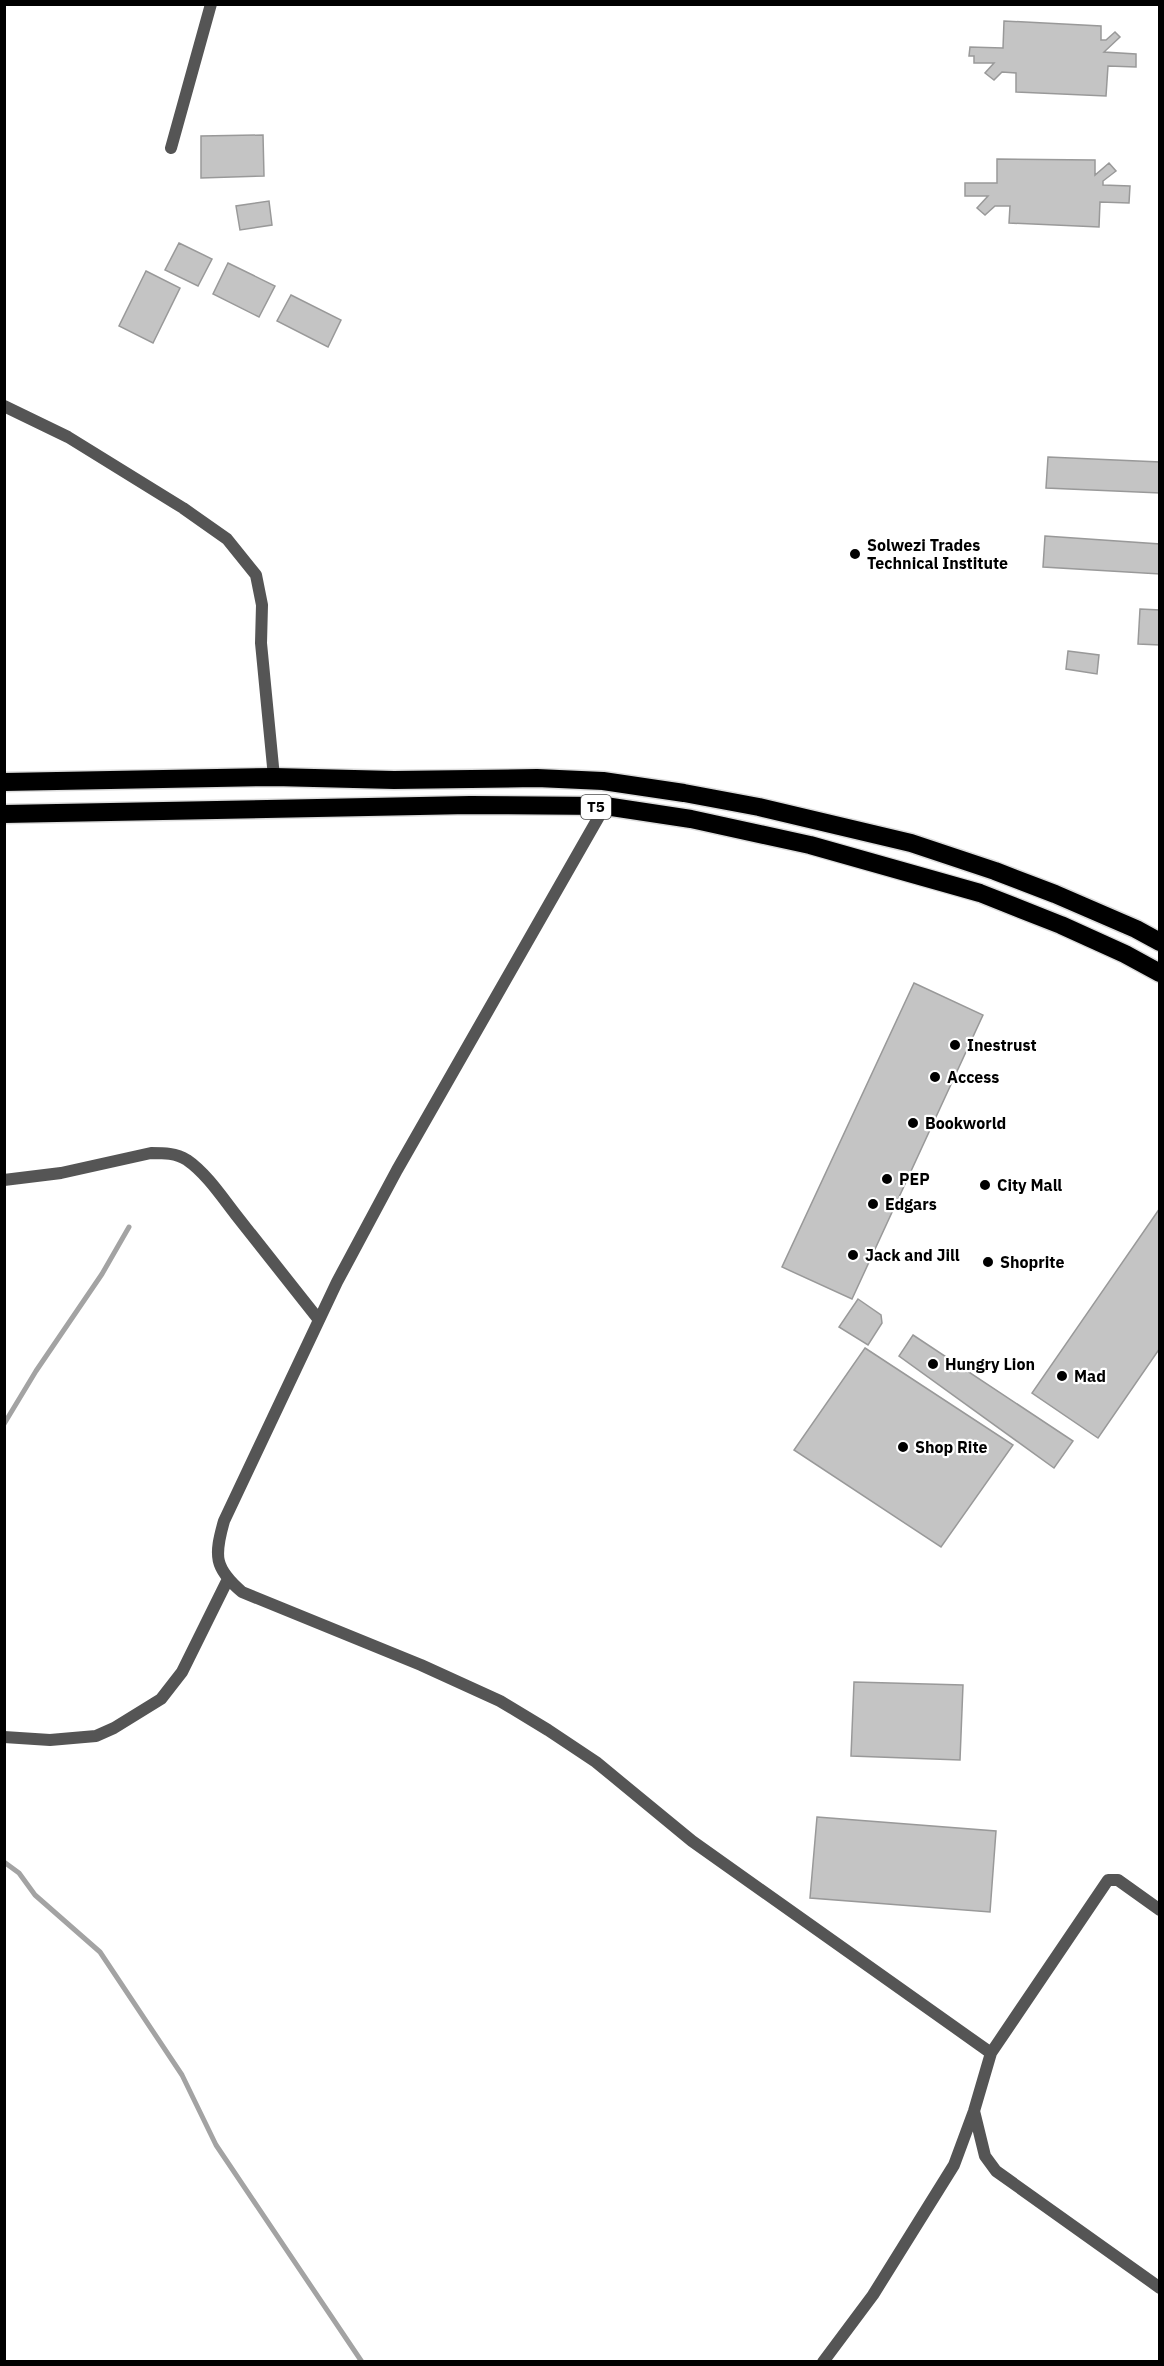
<svg xmlns="http://www.w3.org/2000/svg" width="1164" height="2366" font-family="'IBM Plex Sans',sans-serif">
<rect width="100%" height="100%" fill="#fff"/>
<g fill="none" stroke-linecap="round" stroke-linejoin="round">
<!-- stream -->
<path stroke="#a3a3a3" stroke-width="5" d="M4,1424L36,1371L102,1274L129,1227
M4,1862L19,1873L35,1895L100,1952L182,2075L216,2145L362,2362"/>
</g>
<!-- building -->
<path fill="#c4c4c4" stroke="#999" stroke-width="1.5" d="M1004,21L1101,26V40H1106L1115,32L1120,37L1104,52L1136,54V67L1108,66L1106,96L1016,92V73L1002,72L994,80L985,73L994,63H974V56H969L970,47L1003,48Z
M263,135L264,176L201,178V136Z
M997,159L1095,160V175L1109,163L1116,171L1103,181V185L1130,186L1129,203L1100,202L1099,227L1009,223L1010,206H995L985,215L977,208L988,196H965V183H997Z
M269,201L272,225L240,230L236,206Z
M179,243L212,259L198,286L165,270Z
M228,263L275,286L259,317L213,294Z
M146,271L180,288L153,343L119,326Z
M291,295L341,320L328,347L277,321Z
M1048,457L1160,462V493L1046,488Z
M1045,536L1160,544V574L1043,567Z
M1140,609L1160,610V645L1138,644Z
M1068,651L1099,655L1097,674L1066,669Z
M914,983L983,1015L852,1299L782,1267Z
M1160,1208V1348L1098,1438L1032,1393Z
M858,1299L881,1315L882,1323L868,1345L839,1327Z
M913,1335L1073,1441L1054,1468L899,1356Z
M865,1348L1013,1445L941,1547L794,1450Z
M854,1682L963,1685L960,1760L851,1756Z
M817,1817L996,1831L990,1912L810,1898Z"/>
<g fill="none" stroke-linecap="round" stroke-linejoin="round">
<!-- highway casing -->
<g stroke="#dbdbdb" stroke-width="21">
<path id="highway" d="M4,782L274,777L394,780L537,778L603,781L684,793L759,807L911,843L995,871L1055,894L1136,929L1160,942
M4,814L470,805L605,806L691,819L810,845L980,893L1061,925L1125,954L1160,973"/>
</g>
<!-- street -->
<path stroke="#555" stroke-width="12" d="M171,148L211,4
M4,406L68,437L183,508L227,539L256,575L262,605L261,643L274,777
M605,806L397,1170L337,1282L224,1521C214,1556 214,1568 242,1592L421,1665L500,1701L548,1730L596,1762L692,1841L991,2053L1108,1880H1118L1160,1910
M4,1180L61,1173L151,1153C164,1153 176,1153 187,1160C206,1173 222,1197 236,1215C264,1250 291,1285 319,1320
M4,1737L50,1740L96,1736L114,1728L161,1699L182,1672L228,1579
M974,2111L985,2156L996,2171L1160,2288
M823,2362L873,2295L954,2165L974,2111L991,2053"/>
<!-- highway -->
<use href="#highway" stroke="#000" stroke-width="18"/>
</g>
<!-- markers -->
<g fill="#000" stroke="#fff" stroke-width="2">
<circle cx="855" cy="554" r="6"/>
<circle cx="955" cy="1045" r="6"/>
<circle cx="935" cy="1077" r="6"/>
<circle cx="913" cy="1123" r="6"/>
<circle cx="887" cy="1179" r="6"/>
<circle cx="985" cy="1185" r="6"/>
<circle cx="873" cy="1204" r="6"/>
<circle cx="853" cy="1255" r="6"/>
<circle cx="988" cy="1262" r="6"/>
<circle cx="933" cy="1364" r="6"/>
<circle cx="1062" cy="1376" r="6"/>
<circle cx="903" cy="1447" r="6"/>
</g>
<g text-anchor="middle" stroke-width="4.5" stroke-linejoin="round" paint-order="stroke">
<!-- shield labels -->
<rect fill="#fff" stroke="#4c4c4c" stroke-width="1.5" x="581" y="795" width="30" height="24" rx="4.5"/>
<g font-size="15" font-weight="bold" fill="#000">
<text x="596" y="812">T5</text>
</g>
<!-- poi labels -->
<g font-size="16" font-weight="bold" fill="#000" stroke="#fff" text-anchor="start">
<text x="867" y="551">Solwezi Trades<tspan x="867" dy="18">Technical Institute</tspan></text>
<text x="967" y="1051">Inestrust</text>
<text x="947" y="1083">Access</text>
<text x="925" y="1129">Bookworld</text>
<text x="899" y="1185">PEP</text>
<text x="997" y="1191">City Mall</text>
<text x="885" y="1210">Edgars</text>
<text x="865" y="1261">Jack and Jill</text>
<text x="1000" y="1268">Shoprite</text>
<text x="945" y="1370">Hungry Lion</text>
<text x="1074" y="1382">Mad</text>
<text x="915" y="1453">Shop Rite</text>
</g>
</g>
<!-- border -->
<rect width="1164" height="2366" fill="none" stroke="#000000" stroke-width="12"/>
</svg>
